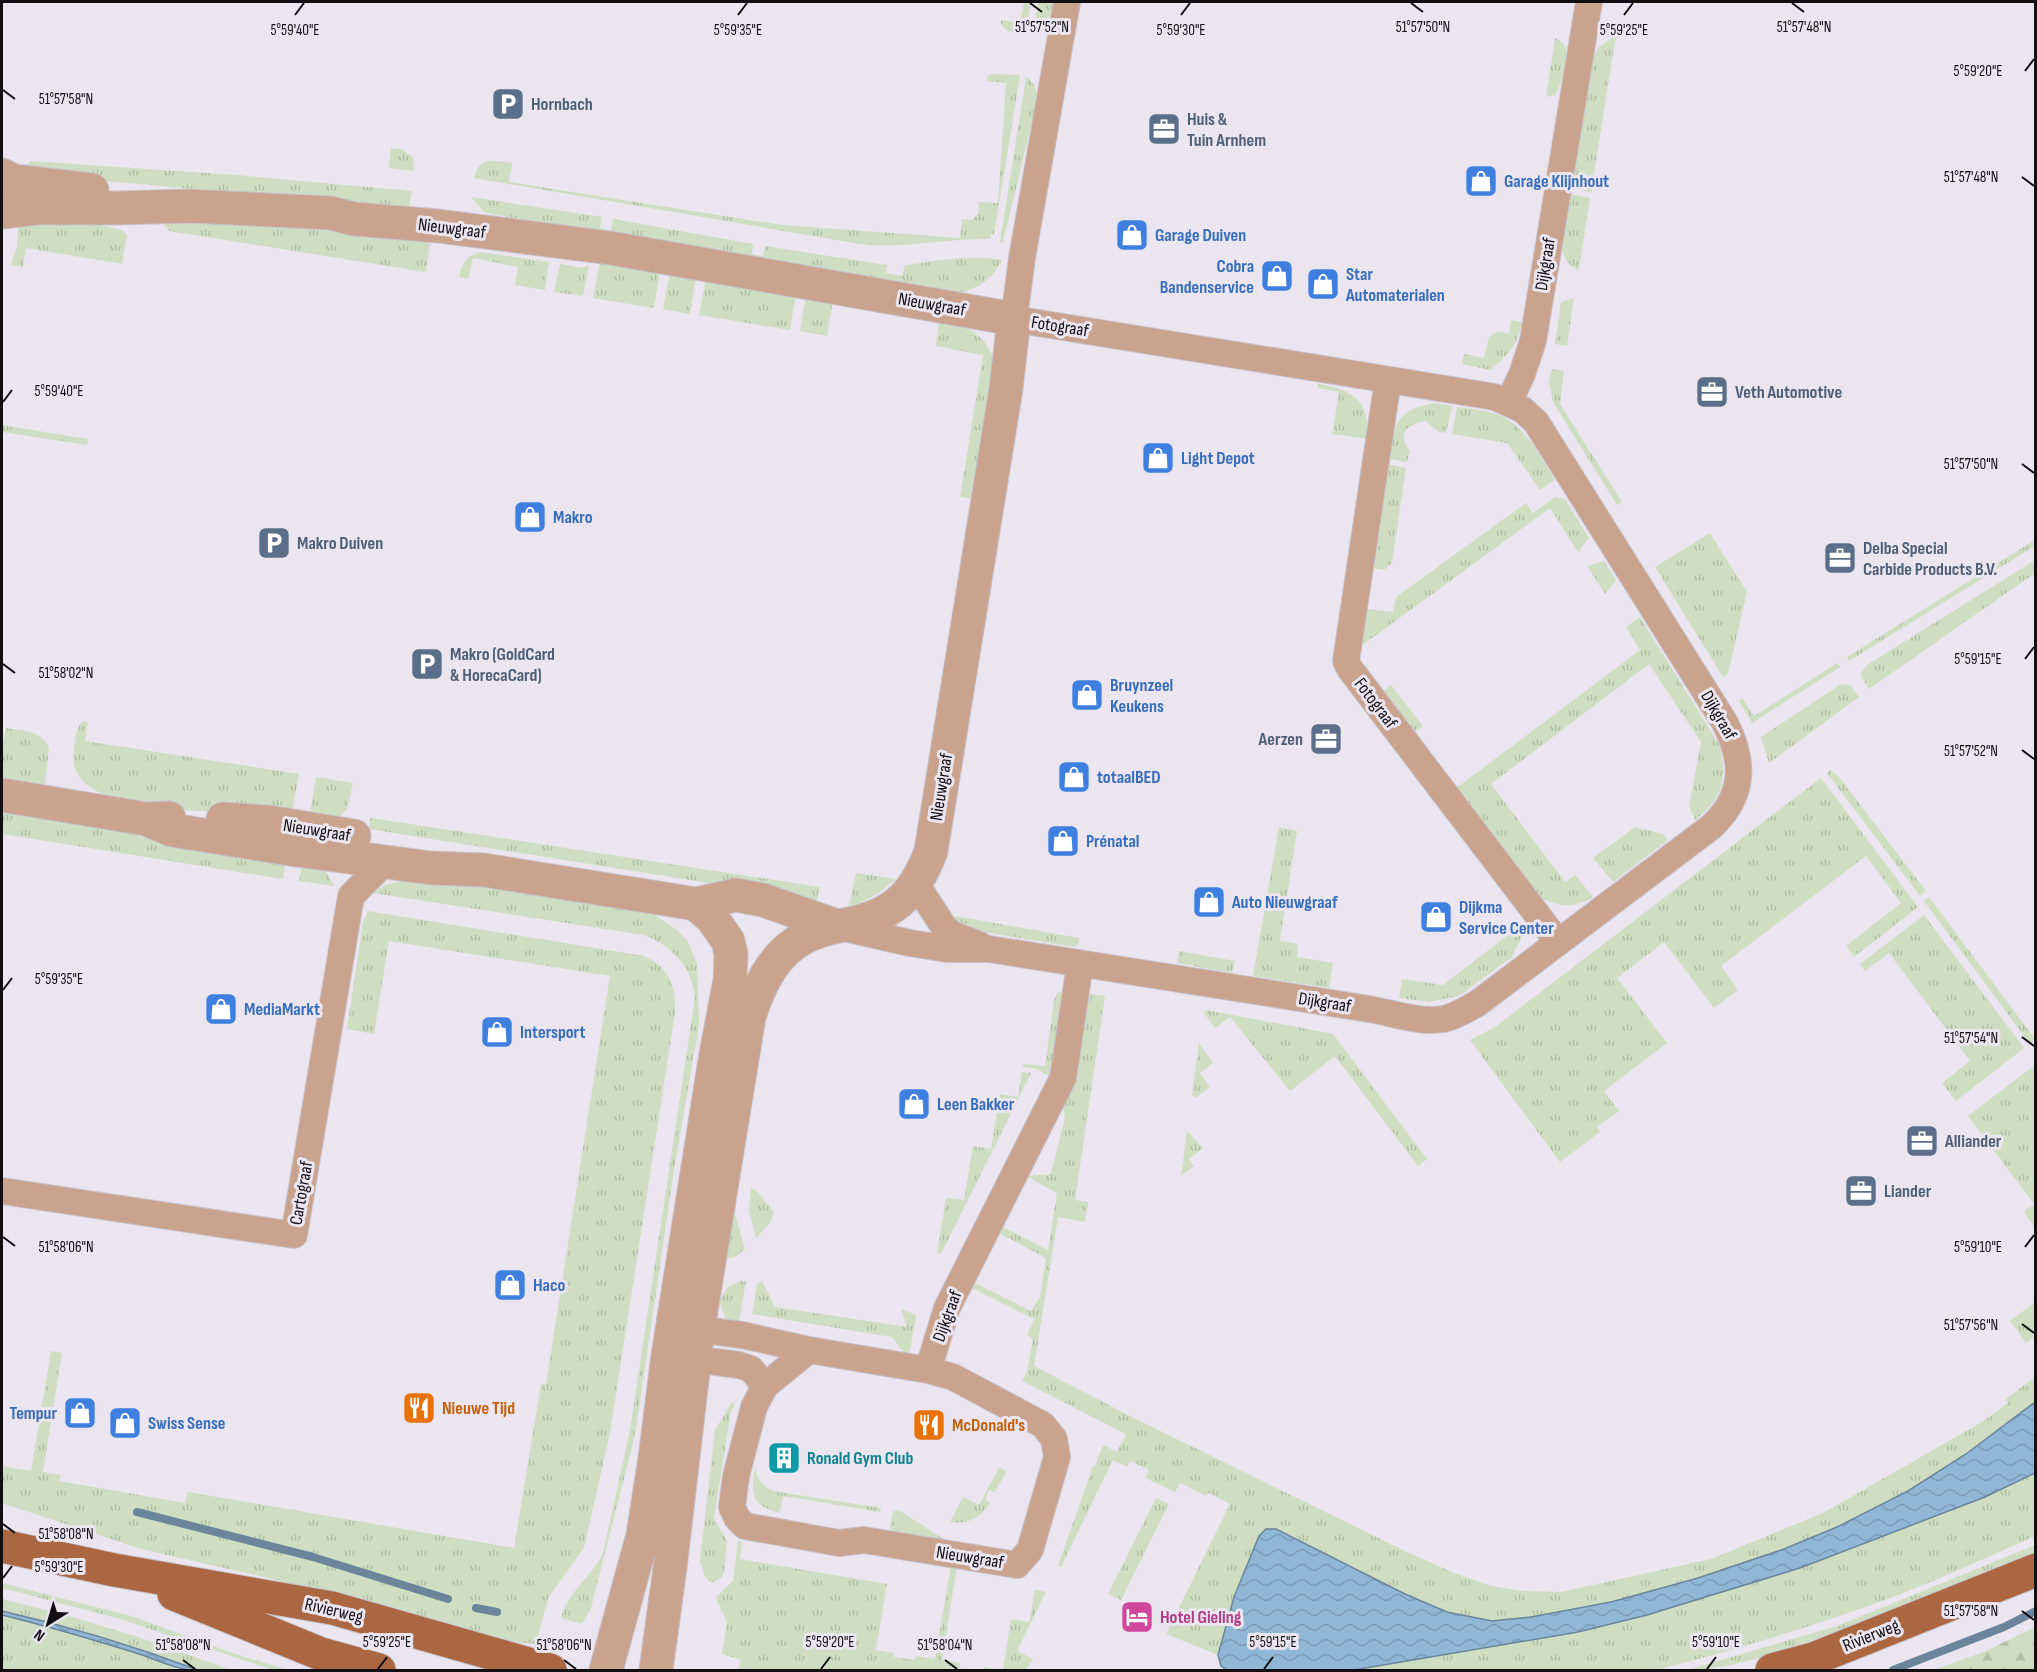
<svg xmlns="http://www.w3.org/2000/svg" width="2037" height="1672" font-family="'Sofia Sans Condensed',sans-serif">
<defs>
<pattern id="grass-tufts" width="24" height="20" patternUnits="userSpaceOnUse" patternTransform="scale(1.5)"><rect width="24" height="20" fill="#cfdec2"/><path d="M3 7l-1-3M5 7V3M7 7l1-3M15 17l-1-3M17 17v-4M19 17l1-3" fill="none" stroke="#b1bda6"/></pattern>
<pattern id="forest-firs" width="22" height="20" patternUnits="userSpaceOnUse" patternTransform="scale(1.5)"><rect width="22" height="20" fill="#cfdec2"/><path d="M5 1l3.5 6h-7zM16 11l3.5 6h-7z" fill="#b1bda6"/></pattern>
<pattern id="water-waves" width="16" height="10" patternUnits="userSpaceOnUse" patternTransform="scale(1.5)"><rect width="16" height="10" fill="#91b7d6"/><path d="M0 5q4-4 8 0t8 0" fill="none" stroke="#7c9cb7"/></pattern>
</defs>
<rect width="100%" height="100%" fill="#eae5ee"/>
<!-- grass -->
<path fill="url(#grass-tufts)" d="M1024,2H1031L1025,34L1007,31L1001,24V20L1020,23Z
M1038,2H1053C1051,17 1048,27 1033,34Z
M1616,35L1591,192L1572,189L1593,57L1599,47Z
M1555,38C1560,40 1564,43 1566,48C1568,57 1561,88 1555,95L1546,97Z
M991,74L1020,75L994,235L991,234L990,239C946,238 903,249 860,244L474,178C479,156 493,160 512,163L509,182L782,225L960,238L962,219L972,220L978,214L979,202L998,203L1006,83L987,81V77Z
M1026,77C1037,84 1038,93 1036,105L1003,242H1000Z
M391,148L401,149L413,157L414,171L389,168Z
M31,161L236,175L412,191L409,206L397,212L334,201L24,174L23,168Z
M1571,194L1590,198L1579,270C1569,266 1565,260 1562,250Z
M471,197L602,217L600,228L611,230L613,219L753,244L752,254L763,256L765,246L887,265L886,273L902,276L905,265C937,261 970,254 1002,260C992,280 978,288 958,294L491,214L483,211Z
M57,216L122,230L127,235L122,264L26,248L23,267L11,265L17,247L19,218Z
M160,219L432,232L426,272L169,231Z
M481,252L549,262L545,290L515,285L518,267L473,258L468,279L459,277C462,263 467,255 481,252Z
M600,261L660,270L654,308L593,298Z
M560,264L581,268L589,265L583,296L554,292Z
M670,272L696,276L690,314L663,309Z
M706,278L796,293L790,330L699,315Z
M806,295L833,300L827,336L800,331Z
M1574,298L1567,346L1555,344L1561,302Z
M939,319C965,325 985,333 994,360L974,499L960,497L983,355L936,346Z
M1511,320L1522,322C1518,344 1508,356 1490,370L1462,364L1464,354L1484,358L1489,337L1498,331L1509,334Z
M1552,369L1564,371L1560,404L1622,502L1617,505L1553,402L1549,382Z
M1318,384C1354,390 1369,400 1368,439L1332,434L1339,392L1318,388Z
M1435,403L1452,406L1446,433L1439,432L1425,421C1408,423 1396,435 1410,451L1407,462L1388,459C1394,425 1396,409 1435,403Z
M1457,407C1470,409 1486,410 1498,415C1526,426 1540,456 1555,480L1540,490L1507,443L1452,434Z
M2,425L88,439L87,445L2,432Z
M1387,464L1406,468L1392,563L1384,570L1369,568Z
M1555,497L1565,499L1589,538L1578,552L1550,508L1357,649L1364,609L1393,612L1396,597L1526,503L1533,513Z
M1710,533L1747,592L1728,674L1723,677L1655,567Z
M2035,540V546L1849,661L1847,657Z
M2035,560V573L1869,689L1862,678L1861,673L1867,665Z
M1604,561L1616,580L1605,594L1587,566Z
M1640,617L1720,746C1727,780 1723,798 1695,820L1689,806L1701,742L1649,664L1491,784L1565,882L1575,875L1593,897C1574,909 1559,906 1540,898L1455,789L1640,650L1626,627Z
M1837,663L1840,667L1752,723L1739,701L1742,698L1754,716Z
M1847,684L1852,687L1859,697L1769,763L1761,737L1840,685Z
M1391,685L1423,726L1413,733L1382,692Z
M83,721L88,722L85,741L299,774L291,818C277,816 264,814 250,813C209,810 63,816 74,751C75,741 75,729 83,721Z
M6,728C23,731 42,730 49,748L45,786L2,782V739H4Z
M1830,770L1839,777L1926,891L1920,896L1827,773Z
M316,777L353,783L347,809L336,821L309,820Z
M1821,778L1918,907L1854,957L1846,946L1901,903L1866,856L1721,966L1738,990L1714,1008L1664,942L1617,978L1667,1043L1604,1091L1619,1111L1597,1127L1600,1132L1560,1162L1470,1040L1495,1027Z
M2,810L287,854L283,879L2,834Z
M370,818L391,821L820,887L815,907L765,892L369,829Z
M1279,827L1297,831L1280,941L1298,944L1297,957L1333,963L1329,988L1253,976Z
M1635,827L1663,834L1668,840L1613,882L1593,858Z
M303,857C318,864 327,869 334,886L299,881Z
M856,873L896,879L876,895L851,907H849Z
M406,879H441L652,913L677,930L687,940L693,954L697,963L699,1025L674,1170L635,1435L591,1608L582,1624L561,1618C567,1592 592,1577 603,1553L630,1430L695,997C692,967 672,946 644,935L373,893L383,886Z
M1929,897L2035,1039L2030,1044L1924,901Z
M368,911L644,956C670,968 676,986 675,1013L610,1433L584,1548L548,1598L536,1644L513,1642L448,1626L329,1592L141,1549L2,1503V1466L31,1471L51,1351L62,1353L43,1472L61,1475L59,1481L185,1503L188,1492L514,1548L541,1384H546L610,976L389,941L374,1034L347,1029L363,922Z
M949,915L1079,938L1078,944L1074,947L972,930L961,925Z
M1924,915L2024,1048L1956,1101L1942,1083L1970,1061L1889,953L1865,971L1860,964Z
M1521,925L1522,936L1512,957L1459,996L1429,1002L1399,998L1402,979L1443,985Z
M1179,951L1235,961L1232,973L1177,963Z
M1058,991L1061,992L1062,1002L1051,1077L1036,1069L1023,1067V1064L1045,1066L1054,1001Z
M1090,994L1105,996L1075,1200L1088,1202L1085,1222L1058,1217L1034,1366L1134,1418L1409,1553L1454,1573L1491,1586L1522,1591L1561,1592L1711,1559L1823,1513L1982,1422L2008,1403L2006,1399L2035,1377V1402L1966,1454L1908,1491L1837,1526L1784,1549L1698,1578L1611,1602L1531,1617L1492,1621L1447,1612L1259,1536L1234,1597L1218,1655L1166,1634L1230,1504L1209,1493L1206,1496L1180,1483L1175,1492L1145,1478L1149,1470L1130,1461L1127,1467L1113,1460L1061,1567L1058,1566L1093,1466H1095L1103,1445L1117,1452L1126,1434L1022,1381L1027,1372L1033,1339L1027,1335L1034,1319L970,1287L973,1282L1031,1311L1040,1297L1046,1258L997,1232L1001,1226L1048,1250L1057,1193L1026,1176L1051,1174L1065,1117L1062,1104L1086,1000Z
M1206,1010L1333,1034L1427,1159L1418,1166L1335,1056L1290,1091L1230,1017L1215,1028L1204,1013Z
M1199,1043L1213,1063L1200,1073L1210,1087L1195,1098L1192,1095Z
M2035,1065V1228L2024,1212L2034,1204L1968,1116Z
M1022,1072L1031,1073L941,1254L937,1253L946,1198L964,1200L973,1146L991,1149L1000,1094L1018,1097Z
M1187,1131L1203,1148L1189,1159L1194,1166L1181,1176Z
M751,1188L756,1190L774,1212L770,1223L756,1238L749,1211Z
M733,1202H736L735,1214L745,1249C738,1255 733,1261 725,1256Z
M741,1281H746L738,1328L726,1319L719,1300L729,1286Z
M762,1281L775,1307L907,1327L901,1309L916,1315L909,1356H907L892,1337L752,1314L757,1284Z
M2035,1302V1336L2026,1343L2010,1321Z
M732,1402L735,1405L731,1411L714,1518L727,1541L724,1572L722,1577L712,1583L705,1577L700,1560L715,1430Z
M755,1466C756,1478 762,1486 773,1491L881,1508L880,1512L783,1496L780,1513C750,1506 751,1492 755,1466Z
M999,1468L1007,1471L995,1492L989,1490L985,1500L990,1503C980,1518 968,1525 950,1522L963,1497L979,1505Z
M2035,1473V1536C1991,1556 1946,1576 1901,1594C1821,1624 1738,1649 1656,1670H1354L1408,1661L1800,1568L1985,1497Z
M1156,1498L1169,1504L1121,1600L1108,1594Z
M893,1510L900,1511L950,1543L895,1534L890,1528Z
M738,1541H742L740,1559L887,1584L876,1650L894,1653V1657L915,1660L916,1656L935,1659L951,1565L957,1566L942,1660L960,1663V1668L975,1670H738L741,1660L722,1654L727,1622L717,1601V1596L733,1581Z
M2035,1545V1554C1965,1585 1892,1613 1819,1638C1776,1652 1732,1670 1687,1670L1837,1626Z
M2,1583L131,1616L236,1654L288,1670H273L117,1618L2,1588Z
M1035,1590L1046,1592L1017,1651L1033,1659L1026,1670H984V1667L1003,1670L1011,1619L1029,1622Z
M2,1599L69,1616L138,1637L231,1670H2Z"/>
<!-- forest -->
<path fill="url(#forest-firs)" d="M2035,1627V1670H1934L1986,1651Z"/>
<!-- water -->
<path fill="url(#water-waves)" stroke="#6b859b" stroke-width="1.5" d="M2035,1402V1473L1985,1497L1800,1568L1647,1615L1578,1632L1354,1670H1227L1221,1666L1218,1655L1234,1597L1259,1536L1266,1529H1276L1405,1594L1447,1612L1492,1621L1531,1617L1611,1602L1698,1578L1784,1549L1837,1527L1908,1491L1966,1454Z
M2,1611C68,1626 134,1646 198,1670C177,1671 156,1659 136,1653C91,1639 47,1626 2,1615Z"/>
<g fill="none" stroke-linecap="round" stroke-linejoin="round">
<!-- stream -->
<path stroke="#6b859b" stroke-width="8" d="M137,1512L313,1557L448,1599
M476,1608L497,1612
M1893,1670L2004,1627L2036,1611"/>
<!-- minor casing -->
<g stroke="#c7c3cb" stroke-width="28">
<path id="minor" d="M1388,380L1346,661L1350,669L1558,942
M1509,402L1522,374L1533,341L1589,2
M916,884L944,927L952,934L980,945
M840,927L910,943L947,949H989L1369,1009C1392,1013 1420,1023 1444,1019C1456,1016 1468,1009 1478,1003L1711,827C1745,796 1745,762 1725,723L1536,422L1523,410L1495,397L1014,319L1022,258L1067,2
M2,1191L294,1235L351,896L385,862
M677,1357L739,1365L751,1369L765,1386L754,1407L736,1476L732,1507L737,1518L745,1526L839,1543L864,1540L1017,1565L1030,1550L1057,1457L1054,1439L1043,1425L953,1377L928,1370L809,1350L742,1335L680,1327
M928,1370L947,1308L1063,1078L1080,964
M765,1386L809,1350"/>
</g>
<!-- tertiary casing -->
<g stroke="#c7c3cb" stroke-width="35">
<path id="tertiary" d="M2,175L14,181L92,190
M2,212L37,208H119L188,206L331,213L354,219L438,226L610,248L1014,319L1006,389L931,851C916,891 897,913 854,923C834,927 811,931 794,944C770,961 758,989 749,1017L698,1329L670,1568L656,1670
M2,795L146,819L169,818
M146,819L172,830L296,850L431,868L484,870L696,904L736,895L763,900L837,926
M223,819L268,822L354,836
M606,1670L643,1535L655,1458L668,1355L716,1054L730,980L731,954L728,941L712,918L696,904"/>
</g>
<!-- primary casing -->
<g stroke="#c7c3cb" stroke-width="35">
<path id="primary" d="M2,1546L114,1570L332,1608L550,1670
M174,1594L321,1654L379,1670
M1772,1670L1813,1659L2036,1570"/>
</g>
<!-- minor -->
<use href="#minor" stroke="#caa38f" stroke-width="26"/>
<!-- tertiary -->
<use href="#tertiary" stroke="#caa38f" stroke-width="33"/>
<!-- primary -->
<use href="#primary" stroke="#ab6741" stroke-width="33"/>
</g>
<!-- ticks -->
<path fill="none" stroke="#110f12" stroke-width="2" d="M1030,3L1042,12M1411,3L1423,12M1792,3L1804,12M295,15L304,3M738,15L747,3M1181,15L1190,3M1624,15L1633,3M2025,71L2034,59M3,90L15,99M2022,177L2034,186M3,402L12,390M2022,464L2034,473M2025,659L2034,647M3,664L15,673M2022,750L2034,759M3,990L12,978M2022,1037L2034,1046M3,1237L15,1246M2025,1247L2034,1235M2022,1324L2034,1333M3,1524L15,1533M3,1578L12,1566M2022,1611L2034,1620M183,1660L195,1669M564,1660L576,1669M945,1660L957,1669M378,1669L387,1657M821,1669L830,1657M1264,1669L1273,1657M1707,1669L1716,1657"/>
<!-- icons -->
<defs>
<g id="parking-square" transform="scale(1.725)"><rect x="-9" y="-9" width="18" height="18" rx="4" fill="#5c6f8a" stroke="#eae5ee"/><path d="M-3.5-5.5H1a3.5 3.5 0 0 1 0 7H-1V5.5H-3.5ZM-1-3.4V-.6H.8a1.4 1.4 0 0 0 0-2.8Z" fill="#fff"/></g>
<g id="office-square" transform="scale(1.725)"><rect x="-9" y="-9" width="18" height="18" rx="4" fill="#5c6f8a" stroke="#eae5ee"/><path d="M-6-3h4V-5.5h4V-3h4V5H-6ZM-1-4.5V-3h2v-1.5ZM-6 0V1H6V0Z" fill="#fff"/></g>
<g id="shop-square" transform="scale(1.725)"><rect x="-9" y="-9" width="18" height="18" rx="4" fill="#3f7fe0" stroke="#eae5ee"/><path d="M-5-2.5h2.3a2.7 3.5 0 0 1 5.4 0H5L5.5 6h-11ZM-1.5-2.5h3a1.5 2.3 0 0 0-3 0Z" fill="#fff"/></g>
<g id="restaurant-square" transform="scale(1.725)"><rect x="-9" y="-9" width="18" height="18" rx="4" fill="#e8710a" stroke="#eae5ee"/><path d="M-5-6h1v4h1v-4h1v4h1v-4h1v5L-1.5 .5V6h-2V.5L-5-1ZM5-6V6H3V1.5H1.5Q1.5-4 5-6Z" fill="#fff"/></g>
<g id="building-square" transform="scale(1.725)"><rect x="-9" y="-9" width="18" height="18" rx="4" fill="#0f9aa8" stroke="#eae5ee"/><path d="M-4-6H4V6H1V3H-1V6H-4ZM-2.5-4.3h1.7v1.8h-1.7ZM.8-4.3h1.7v1.8H.8ZM-2.5-1h1.7V.8h-1.7ZM.8-1h1.7V.8H.8Z" fill="#fff"/></g>
<g id="hotel-square" transform="scale(1.725)"><rect x="-9" y="-9" width="18" height="18" rx="4" fill="#d1479c" stroke="#eae5ee"/><path d="M-6-4.5h1.5V1H6V5H4.5V3h-9V5H-6ZM-4 0a1.8 1.8 0 1 1 3.6 0ZM.5 0V-2.5h3Q6-2.5 6 0Z" fill="#fff"/></g>
</defs>
<g fill-rule="evenodd">
<use href="#parking-square" x="508" y="104"/>
<use href="#office-square" x="1164" y="129"/>
<use href="#shop-square" x="1481" y="181"/>
<use href="#shop-square" x="1132" y="235"/>
<use href="#shop-square" x="1277" y="276"/>
<use href="#shop-square" x="1323" y="284"/>
<use href="#office-square" x="1712" y="392"/>
<use href="#shop-square" x="1158" y="458"/>
<use href="#shop-square" x="530" y="517"/>
<use href="#parking-square" x="274" y="543"/>
<use href="#office-square" x="1840" y="558"/>
<use href="#parking-square" x="427" y="664"/>
<use href="#shop-square" x="1087" y="695"/>
<use href="#office-square" x="1326" y="739"/>
<use href="#shop-square" x="1074" y="777"/>
<use href="#shop-square" x="1063" y="841"/>
<use href="#shop-square" x="1209" y="902"/>
<use href="#shop-square" x="1436" y="917"/>
<use href="#shop-square" x="221" y="1009"/>
<use href="#shop-square" x="497" y="1032"/>
<use href="#shop-square" x="914" y="1104"/>
<use href="#office-square" x="1922" y="1141"/>
<use href="#office-square" x="1861" y="1191"/>
<use href="#shop-square" x="510" y="1285"/>
<use href="#restaurant-square" x="419" y="1408"/>
<use href="#shop-square" x="80" y="1413"/>
<use href="#shop-square" x="125" y="1423"/>
<use href="#restaurant-square" x="929" y="1425"/>
<use href="#building-square" x="784" y="1458"/>
<use href="#hotel-square" x="1137" y="1617"/>
</g>
<g text-anchor="middle" stroke-width="6" stroke-linejoin="round" paint-order="stroke">
<!-- service labels -->
<g font-size="18" font-weight="bold" fill="#4e5e75" stroke="#eae5ee" text-anchor="start">
<text x="531" y="110">Hornbach</text>
<text x="1187" y="125">Huis &amp;<tspan x="1187" dy="21">Tuin Arnhem</tspan></text>
<text x="1735" y="398">Veth Automotive</text>
<text x="297" y="549">Makro Duiven</text>
<text x="1863" y="554">Delba Special<tspan x="1863" dy="21">Carbide Products B.V.</tspan></text>
<text x="450" y="660">Makro (GoldCard<tspan x="450" dy="21">&amp; HorecaCard)</tspan></text>
<text x="1303" y="745" text-anchor="end">Aerzen</text>
<text x="1945" y="1147">Alliander</text>
<text x="1884" y="1197">Liander</text>
</g>
<!-- shop labels -->
<g font-size="18" font-weight="bold" fill="#366cbe" stroke="#eae5ee" text-anchor="start">
<text x="1504" y="187">Garage Klijnhout</text>
<text x="1155" y="241">Garage Duiven</text>
<text x="1254" y="272" text-anchor="end">Cobra<tspan x="1254" dy="21">Bandenservice</tspan></text>
<text x="1346" y="280">Star<tspan x="1346" dy="21">Automaterialen</tspan></text>
<text x="1181" y="464">Light Depot</text>
<text x="553" y="523">Makro</text>
<text x="1110" y="691">Bruynzeel<tspan x="1110" dy="21">Keukens</tspan></text>
<text x="1097" y="783">totaalBED</text>
<text x="1086" y="847">Prénatal</text>
<text x="1232" y="908">Auto Nieuwgraaf</text>
<text x="1459" y="913">Dijkma<tspan x="1459" dy="21">Service Center</tspan></text>
<text x="244" y="1015">MediaMarkt</text>
<text x="520" y="1038">Intersport</text>
<text x="937" y="1110">Leen Bakker</text>
<text x="533" y="1291">Haco</text>
<text x="57" y="1419" text-anchor="end">Tempur</text>
<text x="148" y="1429">Swiss Sense</text>
</g>
<!-- street labels -->
<g font-size="18" fill="#110f12" stroke="#eae5ee">
<text transform="translate(452 228) rotate(7)" y="6">Nieuwgraaf</text>
<text transform="translate(1545 264) rotate(-81)" y="6">Dijkgraaf</text>
<text transform="translate(932 304) rotate(10)" y="6">Nieuwgraaf</text>
<text transform="translate(1060 326) rotate(9)" y="6">Fotograaf</text>
<text transform="translate(1376 703) rotate(53)" y="6">Fotograaf</text>
<text transform="translate(1719 715) rotate(60)" y="6">Dijkgraaf</text>
<text transform="translate(941 787) rotate(-81)" y="6">Nieuwgraaf</text>
<text transform="translate(317 830) rotate(9)" y="6">Nieuwgraaf</text>
<text transform="translate(1325 1002) rotate(9)" y="6">Dijkgraaf</text>
<text transform="translate(301 1193) rotate(-80)" y="6">Cartograaf</text>
<text transform="translate(947 1316) rotate(-70)" y="6">Dijkgraaf</text>
<text transform="translate(970 1557) rotate(9)" y="6">Nieuwgraaf</text>
<text transform="translate(334 1610) rotate(13)" y="6">Rivierweg</text>
<text transform="translate(1871 1635) rotate(-22)" y="6">Rivierweg</text>
</g>
<!-- food labels -->
<g font-size="18" font-weight="bold" fill="#c56008" stroke="#eae5ee" text-anchor="start">
<text x="442" y="1414">Nieuwe Tijd</text>
<text x="952" y="1431">McDonald's</text>
</g>
<!-- culture labels -->
<g font-size="18" font-weight="bold" fill="#0d838f" stroke="#eae5ee" text-anchor="start">
<text x="807" y="1464">Ronald Gym Club</text>
</g>
<!-- hotel labels -->
<g font-size="18" font-weight="bold" fill="#b23c85" stroke="#eae5ee" text-anchor="start">
<text x="1160" y="1623">Hotel Gieling</text>
</g>
</g>
<g font-size="15" text-anchor="middle" fill="#110f12" stroke="#eae5ee" stroke-width="6" stroke-linejoin="round" paint-order="stroke">
<text x="1804" y="32">51°57'48"N</text>
<text x="1042" y="32">51°57'52"N</text>
<text x="1423" y="32">51°57'50"N</text>
<text x="295" y="35">5°59'40"E</text>
<text x="738" y="35">5°59'35"E</text>
<text x="1181" y="35">5°59'30"E</text>
<text x="1624" y="35">5°59'25"E</text>
<text x="1978" y="76">5°59'20"E</text>
<text x="66" y="104">51°57'58"N</text>
<text x="1971" y="182">51°57'48"N</text>
<text x="59" y="396">5°59'40"E</text>
<text x="1971" y="469">51°57'50"N</text>
<text x="1978" y="664">5°59'15"E</text>
<text x="66" y="678">51°58'02"N</text>
<text x="1971" y="756">51°57'52"N</text>
<text x="59" y="984">5°59'35"E</text>
<text x="1971" y="1043">51°57'54"N</text>
<text x="66" y="1252">51°58'06"N</text>
<text x="1978" y="1252">5°59'10"E</text>
<text x="1971" y="1330">51°57'56"N</text>
<text x="66" y="1539">51°58'08"N</text>
<text x="59" y="1572">5°59'30"E</text>
<text x="1971" y="1616">51°57'58"N</text>
<text x="387" y="1647">5°59'25"E</text>
<text x="830" y="1647">5°59'20"E</text>
<text x="1273" y="1647">5°59'15"E</text>
<text x="1716" y="1647">5°59'10"E</text>
<text x="183" y="1650">51°58'08"N</text>
<text x="564" y="1650">51°58'06"N</text>
<text x="945" y="1650">51°58'04"N</text>
</g>
<!-- border -->
<rect width="2037" height="1672" fill="none" stroke="#110f12" stroke-width="6"/>
<!-- north arrow -->
<g transform="translate(48 1624) rotate(217)" stroke="#eae5ee" stroke-width="4.5" paint-order="stroke">
<path d="M0-4.5L10 22L0 15L-10 22Z" fill="#110f12"/>
<text y="-9" font-size="16" font-weight="bold" text-anchor="middle" fill="#110f12">N</text>
</g>
</svg>
